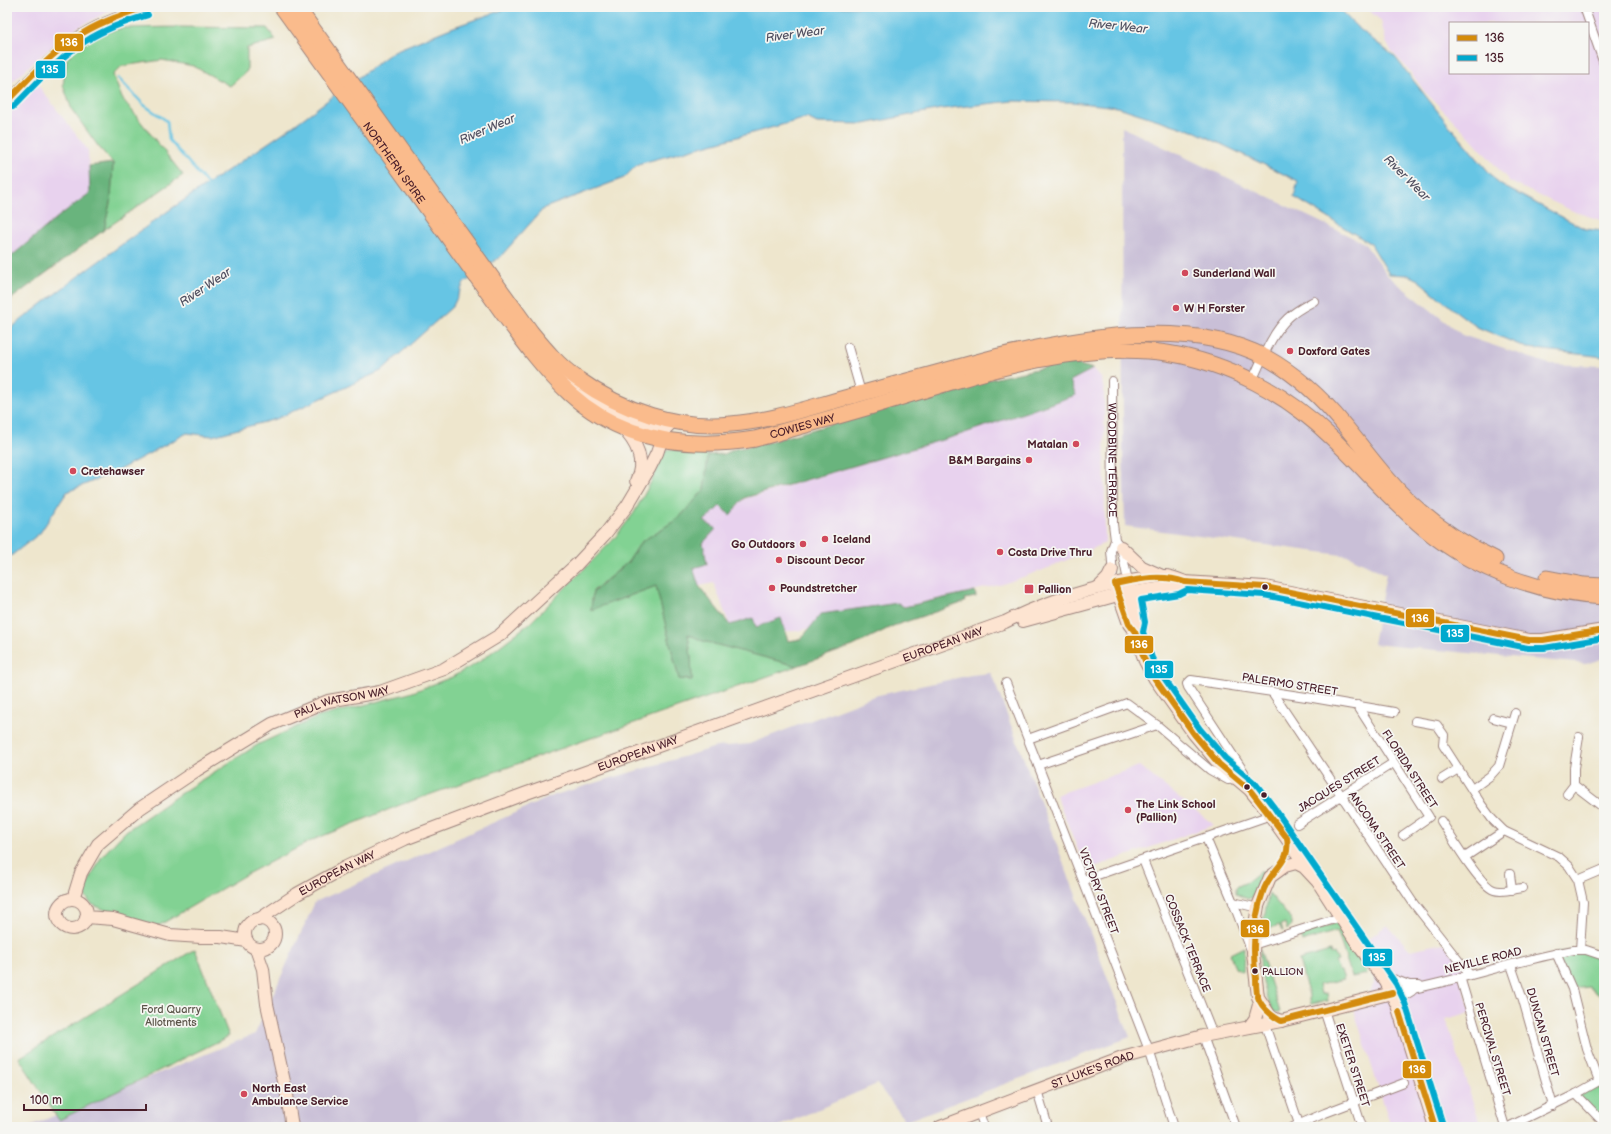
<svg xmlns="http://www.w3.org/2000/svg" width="1611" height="1134" font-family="'Balsamiq Sans',sans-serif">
<rect width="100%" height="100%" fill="#f6f6f2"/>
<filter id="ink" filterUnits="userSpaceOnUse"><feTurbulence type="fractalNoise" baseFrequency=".025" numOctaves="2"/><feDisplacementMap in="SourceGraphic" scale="8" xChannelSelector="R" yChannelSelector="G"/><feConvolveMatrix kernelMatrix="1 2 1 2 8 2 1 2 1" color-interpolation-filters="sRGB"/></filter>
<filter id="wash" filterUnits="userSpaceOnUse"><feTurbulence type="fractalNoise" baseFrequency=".012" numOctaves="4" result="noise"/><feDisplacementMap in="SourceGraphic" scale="16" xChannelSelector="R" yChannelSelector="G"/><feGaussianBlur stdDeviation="0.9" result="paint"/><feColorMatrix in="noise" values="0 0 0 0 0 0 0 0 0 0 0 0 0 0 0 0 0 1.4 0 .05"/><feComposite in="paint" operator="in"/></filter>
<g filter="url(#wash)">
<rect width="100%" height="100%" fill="#eee6cd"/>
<!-- built -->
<path fill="#e8d2ee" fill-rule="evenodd" d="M7,7H118L78,27L36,60L7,87Z
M1365,7H1604V221L1575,212L1510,182L1470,137L1425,92L1409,70L1392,52L1386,42L1381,21ZM1450,23H1588V73H1450Z
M34,80L88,150L90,193L59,216L7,260V103Z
M1093,369L1102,379L1104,392L1105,543L1051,567L1003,584L797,631L757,632L730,626L714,583L699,586L693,568L707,563L703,543L704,521L720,506L730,515L744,499L959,435L1075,395L1070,381Z
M1139,766L1214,825L1086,870L1056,795Z
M1387,925L1410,950L1444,943L1466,969L1460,977L1471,1012L1446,1019L1481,1127H1391L1352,1004L1369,994L1374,983L1375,967L1359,946Z"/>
<!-- industrial -->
<path fill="#c9bfd7" d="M1122,127L1364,243L1388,276L1462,335L1549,364L1604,366V658L1586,664L1373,644L1386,574L1349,556L1125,526L1123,451Z
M991,673L1130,1037L906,1121L877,1084L777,1127H27L255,1034L315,902L555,795L716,747L749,744L874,696L971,675Z"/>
<!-- green -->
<path fill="#82d293" stroke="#66785f" d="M180,27L267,28L276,40L247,48V71L230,86L193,66L162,60L122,66L113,75L122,98L183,175L104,230L111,198L113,163L98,146L72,110L63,85L67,58L78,47L102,34L122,28Z
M671,449L708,455L704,490L679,518L641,542L628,562L593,591L591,610L656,586L679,679H692L691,657L688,634L703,641L797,666L400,805L315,839L245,875L158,926L115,914L91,904L85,896V889L102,856L126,831L184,791L259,744L318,717L410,693L452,677L479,662L530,623L613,540L634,513L650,484L666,450Z
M1261,871L1263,874L1256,895L1248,899L1236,894V887L1247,882Z
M1269,893L1291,919V925L1287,930L1285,923L1281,925L1283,931H1282L1279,925L1261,932Z
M1336,923L1366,970L1367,974L1352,977L1337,931L1302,942L1300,935Z
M1244,947L1243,972L1235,968L1230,954Z
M195,949L229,1036L59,1120L19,1058Z
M1260,949L1280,1012H1273C1264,990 1259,973 1260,949Z
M1574,950L1604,956V999L1589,987L1572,989L1556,953Z
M1330,951L1331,954L1334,953L1338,961L1335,962L1339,971H1341L1344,979L1319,985L1321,994L1327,993L1328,1001L1311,1004L1299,960Z
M1604,1075V1123L1576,1094Z"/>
<!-- forest -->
<path fill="#69b47d" stroke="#5a6a54" d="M113,163L111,198L104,230L7,302V260L59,216L90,193L89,166Z
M1073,363L1093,369L1070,381L1076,395L959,435L744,498L730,515L720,506L704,521L716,529L703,543L707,564L693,568L699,586L730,625L753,618L756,627L781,618L788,641L801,639L821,614L898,603L904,607L975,591L976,597L964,599L965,602L893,626L853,646L797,666L703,641L688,634L691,657L692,680L679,679L656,586L591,610L593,592L628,562L641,542L679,518L704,490L708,455L724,454L735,449L765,443L983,381L1050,366Z"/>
<!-- water -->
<path fill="#66c5e4" stroke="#587288" d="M511,7H1337L1357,27L1395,57L1443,118L1499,184L1585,229L1604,231V357L1527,348L1477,327L1453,309L1418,280L1408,275L1389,274L1371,244L1294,197L1298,181L1196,132L1118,107L1072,102L1012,101L941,109L864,124L817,123L807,118L638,164L624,178L544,208L500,257L464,283L453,306L381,371L276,419L212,436L187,433L115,472L67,492L40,533L7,559V331L77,277L168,211L293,126L394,51L451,28Z"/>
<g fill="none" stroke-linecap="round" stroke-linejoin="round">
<!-- stream -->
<path stroke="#66c5e4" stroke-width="2.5" d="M118,78L144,105L167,121L169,140L209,186"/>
</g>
</g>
<g filter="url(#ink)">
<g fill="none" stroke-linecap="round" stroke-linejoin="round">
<!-- street casing -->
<g stroke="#9c827c" stroke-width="10">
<g id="street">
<path d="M1584,7L1604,64"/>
<path d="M7,101C29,79 50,56 75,38C95,24 122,14 146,7"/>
<path d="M848,347L862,396"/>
<path id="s1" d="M1112,381L1113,524L1115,540L1121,547L1128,581"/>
<path d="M1252,381C1262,360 1271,334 1288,318C1295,311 1305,306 1314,301"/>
<path d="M1113,574L1111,551L1115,540"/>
<path d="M1006,683L1149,1050L1174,1127"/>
<path d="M1272,692L1414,904L1470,975"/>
<path d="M1357,705L1429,817L1403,835"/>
<path d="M1493,718L1512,723"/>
<path d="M1415,721L1437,725L1444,735L1443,745L1481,804L1492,819L1504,831L1559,857L1569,866L1578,880L1583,902L1580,950"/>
<path d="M1579,737L1574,768V785L1604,808"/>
<path d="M1028,739L1127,703L1157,725L1210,770L1228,780L1236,779"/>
<path d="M1038,765L1157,725"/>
<path d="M1442,779L1458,769"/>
<path d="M1249,788L1244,772L1188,687L1187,684L1191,680L1313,698L1394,712"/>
<path d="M1472,789L1490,776L1499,766L1515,713"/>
<path d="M1567,794L1574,785"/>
<path d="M1441,821C1451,836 1479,885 1494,890C1502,893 1513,889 1522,888"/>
<path d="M1297,824L1393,763"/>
<path d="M1206,838L1233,902L1251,950"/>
<path d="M1465,857L1504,831"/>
<path d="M1143,860L1213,1035"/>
<path d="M1510,874L1512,890"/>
<path d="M1083,880L1271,815"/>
<path d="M1578,880L1604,869"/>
<path d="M1233,902L1254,907L1258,906"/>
<path d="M1253,945L1341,917"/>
<path d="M1556,953L1572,989L1587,1049L1599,1081"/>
<path d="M1511,965L1523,1000L1553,1106"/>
<path d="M1380,974L1409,985H1419"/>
<path d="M1460,977L1505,1127"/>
<path d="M1392,993C1453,983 1512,961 1574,950H1586L1604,956"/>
<path d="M1324,1010L1362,1127"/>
<path d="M1399,1012L1404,996L1412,991"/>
<path d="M1265,1025L1299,1124"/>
<path d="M1203,1036L1236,1127"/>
<path d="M1037,1090L1048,1127"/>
<path d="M1576,1094L1604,1123"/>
<path d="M979,1112L984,1127"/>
<path d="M1293,1127L1325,1113L1404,1083"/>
<path d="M1508,1127L1576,1094L1599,1081L1604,1075"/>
</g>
</g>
<!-- secondary casing -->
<g stroke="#9c827c" stroke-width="14">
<g id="secondary">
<path d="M567,375C581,396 607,411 630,419C638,422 650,424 656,429C660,432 661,436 661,440"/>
<path d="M622,428C637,442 646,462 636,481"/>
<path d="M1121,547L1142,567L1162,576"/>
<path d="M1115,584L1129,624L1135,632L1145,661L1155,679L1194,734L1219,764L1250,790L1267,811L1309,870"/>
<path d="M1129,586C1133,602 1138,616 1135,632"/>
<path d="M1098,588L1108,578L1112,570"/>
<path d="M1023,621L1118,595L1177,586L1185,582"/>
<path id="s2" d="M73,899L81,873L98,844L139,809L197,770L272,724L328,701L380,692L444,669L500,635L577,564L605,534L627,506L649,469L657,453L665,429L673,421"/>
<circle cx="72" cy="914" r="15"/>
<path d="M86,917L113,919L170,935L201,937H221L247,941"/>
<circle cx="260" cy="934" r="15"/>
<path id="s3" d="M258,920L297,894L346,867L405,839L524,794L1005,622C1045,602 1098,585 1143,579C1150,578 1157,576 1164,576C1172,576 1178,579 1185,582L1265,587L1529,640H1543L1604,630"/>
<path d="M256,949L263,969L267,1004L287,1095L292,1127"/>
<path d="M1281,1021L1271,1017L1258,997L1253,953L1254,931L1258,906L1270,877L1285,866L1296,863L1304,867L1318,882L1359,946L1386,982L1397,1005L1435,1127"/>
<path d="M1249,1027L1255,1019L1260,1001"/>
<path id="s4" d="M940,1127L1122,1058L1203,1036L1281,1021L1392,993"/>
</g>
</g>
<!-- highway casing -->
<g stroke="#9c827c" stroke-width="17">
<g id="highway">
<path id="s5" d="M282,7L507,319C526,345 546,372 570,394C622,441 687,450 755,439C799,427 843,415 886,402C974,375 1075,340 1167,353C1229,363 1287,394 1332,438C1364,468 1392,502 1426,530C1475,570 1541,594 1604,597"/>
<path d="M297,7L531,332C545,349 559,366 578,379C621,410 678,430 731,424C769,421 805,409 841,399C893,385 946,370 999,356C1079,338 1189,317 1265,357C1296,374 1323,399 1345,426C1360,444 1374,463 1389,480C1418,514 1454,540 1495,559"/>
<path d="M1547,578L1584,585L1604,586"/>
</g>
</g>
<!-- street -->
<use href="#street" stroke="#fff" stroke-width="8"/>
<!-- secondary -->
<use href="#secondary" stroke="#fde4d1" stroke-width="12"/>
<!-- highway -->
<use href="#highway" stroke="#fabb8c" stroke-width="15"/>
<!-- bus-1 casing -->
<g stroke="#f6f6f2" stroke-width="9">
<path id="bus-1" d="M7,101C31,77 54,50 83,33C103,21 124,14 146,7
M1392,993L1281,1021C1272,1016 1264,1010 1259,1000C1256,994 1256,986 1256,979C1252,948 1253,918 1264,889C1273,867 1291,863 1287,838L1250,790L1219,764L1194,734L1155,679L1145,661L1135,632L1129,624L1115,584C1139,579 1161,574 1185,582L1265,587L1529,640H1543L1604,630
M1399,1012L1435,1127"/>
</g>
<!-- bus-2 casing -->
<g stroke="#f6f6f2" stroke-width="9">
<path id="bus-2" d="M13,107C36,84 58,58 86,41C105,29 127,21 148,15
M1443,1125L1405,1003L1396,984L1273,806L1256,784L1225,758L1200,729L1162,675L1152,658L1143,632L1145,622L1141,600L1179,594L1187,590L1264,595L1528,648H1544L1604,638"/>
</g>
<!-- bus-1 -->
<use href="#bus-1" stroke="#d48b09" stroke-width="6"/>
<!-- bus-2 -->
<use href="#bus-2" stroke="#00a9ce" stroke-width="6"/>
</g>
</g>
<!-- markers -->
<g fill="#d1495b" stroke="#f6f6f2" stroke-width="1.5">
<circle cx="1185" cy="273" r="4"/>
<circle cx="1176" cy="308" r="4"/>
<circle cx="1290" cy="351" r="4"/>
<circle cx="1076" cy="444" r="4"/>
<circle cx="1029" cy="460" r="4"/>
<circle cx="73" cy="471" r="4"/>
<circle cx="825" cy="539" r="4"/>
<circle cx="803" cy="544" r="4"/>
<circle cx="1000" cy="552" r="4"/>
<circle cx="779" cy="560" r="4"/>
<circle cx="772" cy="588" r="4"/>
<rect x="1024" y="584" width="10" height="10" rx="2"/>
<circle cx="1128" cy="810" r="4"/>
<circle cx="244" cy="1094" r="4"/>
</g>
<g fill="#4a1f2b" stroke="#f6f6f2" stroke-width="1.5">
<circle cx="1265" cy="587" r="3.5"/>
<circle cx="1247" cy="787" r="3.5"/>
<circle cx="1264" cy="795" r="3.5"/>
<circle cx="1255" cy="971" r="3.5"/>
</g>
<g text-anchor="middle" stroke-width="3.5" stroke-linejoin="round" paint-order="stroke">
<!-- bus labels -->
<g font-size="10" fill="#4a1f2b" stroke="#f6f6f2" text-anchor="start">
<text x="1262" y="975">PALLION</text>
</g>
<!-- street labels -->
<g font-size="11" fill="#4a1f2b" stroke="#f6f6f2">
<text dy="4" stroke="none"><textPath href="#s5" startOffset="192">NORTHERN SPIRE</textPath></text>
<text dy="4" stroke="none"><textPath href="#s5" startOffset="729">COWIES WAY</textPath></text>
<text dy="4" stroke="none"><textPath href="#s1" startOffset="79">WOODBINE TERRACE</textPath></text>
<text dy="4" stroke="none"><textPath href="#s3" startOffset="740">EUROPEAN WAY</textPath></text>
<text transform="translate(1290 684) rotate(9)" y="4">PALERMO STREET</text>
<text dy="4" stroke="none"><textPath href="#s2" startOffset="346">PAUL WATSON WAY</textPath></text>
<text dy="4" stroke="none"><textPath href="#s3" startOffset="416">EUROPEAN WAY</textPath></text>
<text transform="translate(1410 769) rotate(57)" y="4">FLORIDA STREET</text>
<text transform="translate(1339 784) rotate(-32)" y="4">JACQUES STREET</text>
<text transform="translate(1377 830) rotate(56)" y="4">ANCONA STREET</text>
<text dy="4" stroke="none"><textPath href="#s3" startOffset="92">EUROPEAN WAY</textPath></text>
<text transform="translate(1099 891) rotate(69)" y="4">VICTORY STREET</text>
<text transform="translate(1188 943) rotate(68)" y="4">COSSACK TERRACE</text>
<text transform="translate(1483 960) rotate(-14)" y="4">NEVILLE ROAD</text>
<text transform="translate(1543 1032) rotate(74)" y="4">DUNCAN STREET</text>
<text transform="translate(1493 1049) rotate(73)" y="4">PERCIVAL STREET</text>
<text transform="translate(1353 1065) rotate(72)" y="4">EXETER STREET</text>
<text dy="4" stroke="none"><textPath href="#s4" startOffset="163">ST LUKE'S ROAD</textPath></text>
</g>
<!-- poi labels -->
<g font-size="11" font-weight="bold" fill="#4a1f2b" stroke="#f6f6f2" text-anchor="start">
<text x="1193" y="277">Sunderland Wall</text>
<text x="1184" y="312">W H Forster</text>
<text x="1298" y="355">Doxford Gates</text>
<text x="1068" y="448" text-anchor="end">Matalan</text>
<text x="1021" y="464" text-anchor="end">B&amp;M Bargains</text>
<text x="81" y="475">Cretehawser</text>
<text x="833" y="543">Iceland</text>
<text x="795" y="548" text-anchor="end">Go Outdoors</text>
<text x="1008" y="556">Costa Drive Thru</text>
<text x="787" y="564">Discount Decor</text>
<text x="780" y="592">Poundstretcher</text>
<text x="1038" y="593">Pallion</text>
<text x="1136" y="808">The Link School<tspan x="1136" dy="13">(Pallion)</tspan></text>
<text x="252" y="1092">North East<tspan x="252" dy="13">Ambulance Service</tspan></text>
</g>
<!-- park labels -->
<g font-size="11" fill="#5b554a" stroke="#f6f6f2">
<text x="171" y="1013">Ford Quarry<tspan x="171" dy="13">Allotments</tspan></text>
</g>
<!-- water labels -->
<g font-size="12" font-style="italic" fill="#525162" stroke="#f6f6f2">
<text transform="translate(1118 26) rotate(6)" y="4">River Wear</text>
<text transform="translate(795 34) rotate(-8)" y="4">River Wear</text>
<text transform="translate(487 129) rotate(-23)" y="4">River Wear</text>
<text transform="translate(1407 178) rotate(45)" y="4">River Wear</text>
<text transform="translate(205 287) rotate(-34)" y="4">River Wear</text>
</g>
</g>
<g stroke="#f6f6f2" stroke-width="1.5">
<rect x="54" y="33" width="30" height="19" rx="4" fill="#d48b09"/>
<rect x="35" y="60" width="31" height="19" rx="4" fill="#00a9ce"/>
<rect x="1405" y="608" width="30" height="20" rx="4" fill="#d48b09"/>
<rect x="1440" y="624" width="30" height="19" rx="4" fill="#00a9ce"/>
<rect x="1124" y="635" width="30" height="19" rx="4" fill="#d48b09"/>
<rect x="1144" y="660" width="30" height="19" rx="4" fill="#00a9ce"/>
<rect x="1240" y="919" width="30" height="19" rx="4" fill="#d48b09"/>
<rect x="1362" y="948" width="31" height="19" rx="4" fill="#00a9ce"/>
<rect x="1402" y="1060" width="30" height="19" rx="4" fill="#d48b09"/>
</g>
<g font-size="11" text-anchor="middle" font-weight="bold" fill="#fff">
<text x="69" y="46">136</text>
<text x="50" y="73">135</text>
<text x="1420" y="622">136</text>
<text x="1455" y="637">135</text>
<text x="1139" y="648">136</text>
<text x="1159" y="673">135</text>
<text x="1255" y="933">136</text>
<text x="1377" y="961">135</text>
<text x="1417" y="1073">136</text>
</g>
<!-- margin -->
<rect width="1611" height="1134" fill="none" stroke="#f6f6f2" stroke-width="24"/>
<!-- legend -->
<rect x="1449" y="22" width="140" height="52" fill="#f6f6f2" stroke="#b1a0a2"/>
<rect x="1457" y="35" width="20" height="6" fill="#d48b09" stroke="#b1a0a2"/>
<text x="1485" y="42" font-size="12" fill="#4a1f2b">136</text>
<rect x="1457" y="55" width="20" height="6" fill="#00a9ce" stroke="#b1a0a2"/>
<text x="1485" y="62" font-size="12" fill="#4a1f2b">135</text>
<!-- scale -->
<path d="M24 1104v6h122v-6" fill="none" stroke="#4a1f2b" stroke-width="2"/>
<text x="30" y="1104" font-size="12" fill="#4a1f2b" stroke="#f6f6f2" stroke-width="3" paint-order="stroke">100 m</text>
</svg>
